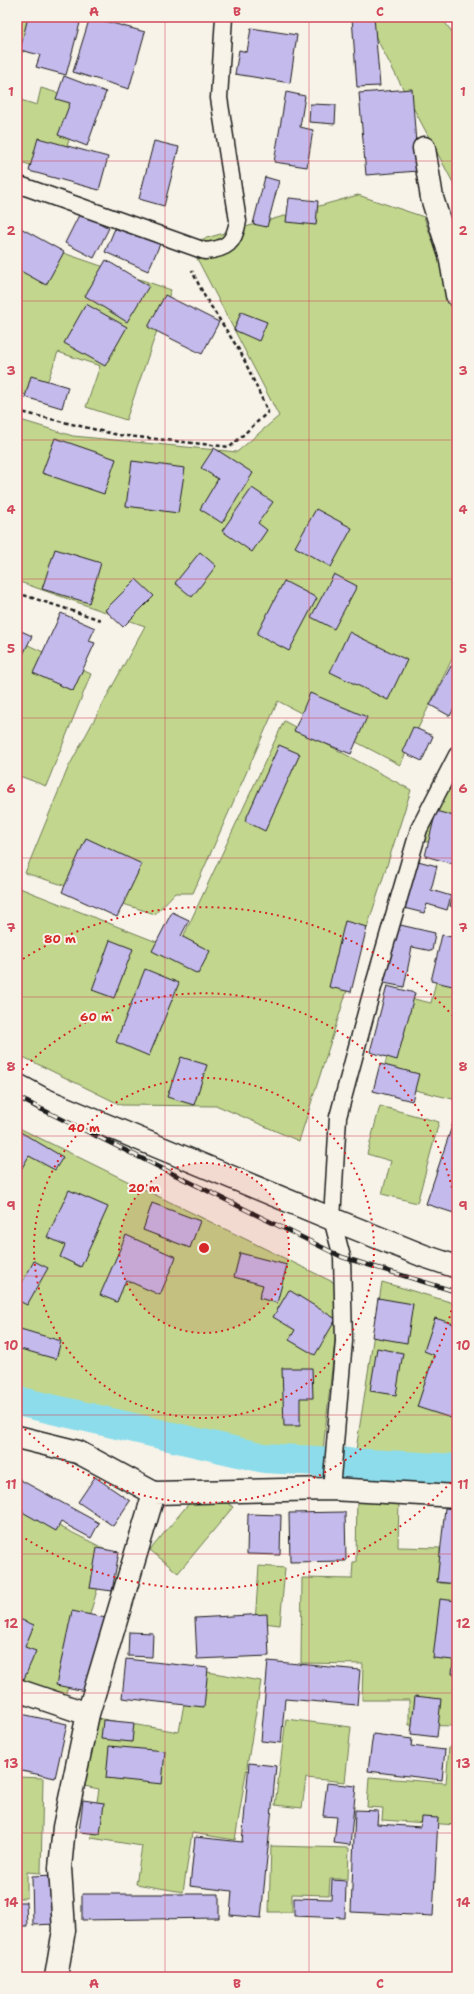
<svg xmlns="http://www.w3.org/2000/svg" width="474" height="1994" font-family="'Shantell Sans',sans-serif">
<rect width="100%" height="100%" fill="#f7f3e8"/>
<filter id="ink" filterUnits="userSpaceOnUse"><feTurbulence type="fractalNoise" baseFrequency=".025" numOctaves="2"/><feDisplacementMap in="SourceGraphic" scale="8" xChannelSelector="R" yChannelSelector="G"/><feConvolveMatrix kernelMatrix="1 2 1 2 8 2 1 2 1" color-interpolation-filters="sRGB"/></filter>
<g filter="url(#ink)">
<!-- green -->
<path fill="#c2d78d" stroke="#6f7a54" d="M17,17H33L24,52L17,50Z
M365,17H441L457,39V190Z
M41,88L81,100L59,173L17,161V99L37,105Z
M358,195L424,217L450,292L457,343V649L400,765L278,701L193,893H175L155,914L25,873L68,768L145,626L17,581V419L73,436L237,452L279,416L189,243Z
M17,237L171,290L126,420L86,407L100,366L58,352L41,400L17,392Z
M17,640L91,674L46,786L17,775Z
M284,721L411,790L299,1141L218,1106L121,1105L17,1054V887L177,950Z
M457,771V850L420,840Z
M439,969L457,973V1100L381,1082L401,996L431,1003Z
M380,1106L439,1122L417,1203L382,1194L391,1161L367,1154Z
M17,1127L341,1286L323,1450H269L17,1394Z
M382,1282L457,1304V1458L356,1450Z
M205,1484L233,1507L178,1573L150,1550Z
M357,1497L399,1498L398,1547L440,1548V1583L457,1584V1726L409,1725V1700H362L363,1664L301,1663L302,1578L352,1579L353,1562H356Z
M17,1505L109,1551L65,1696L17,1683Z
M259,1566L285,1568L280,1625L255,1622Z
M190,1669L261,1681L235,1840L192,1833L183,1892L136,1884L142,1846L91,1838L99,1789L79,1785L90,1717L179,1732Z
M286,1719L351,1727L345,1782L306,1778L302,1808L275,1805Z
M449,1747H457V1825L382,1820L383,1808L367,1807L369,1777L446,1783Z
M17,1777L43,1778L41,1873L27,1872V1898H17Z
M271,1846L349,1848L348,1879H330L329,1895L292,1894V1912H269Z"/>
<g fill="none" stroke-linecap="round" stroke-linejoin="round">
<!-- canal -->
<path stroke="#8ddceb" stroke-width="30" d="M17,1401L264,1458L457,1469"/>
</g>
<!-- building -->
<path fill="#c5baec" stroke="#1c1c1c" d="M28,17H58L80,23L66,75L36,67L40,55L20,50Z
M90,17L145,32L129,89L73,72Z
M352,17H374L380,86L357,87Z
M251,28L297,35L290,83L235,74L239,50L247,52Z
M64,76L106,92L87,146L58,135L70,103L56,99Z
M412,89L418,171L366,175L359,93Z
M286,92L305,96L300,127L313,130L307,167L274,162Z
M310,104L336,105L335,124L309,122Z
M38,138L108,157L99,190L29,171Z
M154,141L179,147L164,206L139,199Z
M265,177L279,181L267,227L253,224Z
M289,198L318,201L316,225L286,222Z
M80,213L109,228L94,258L65,243Z
M17,226L64,252L46,285L17,269Z
M116,226L160,244L148,271L105,252Z
M106,260L149,286L127,322L85,296Z
M165,295L219,322L202,354L148,327Z
M86,304L127,327L105,366L64,343Z
M241,312L267,322L259,341L234,330Z
M31,376L68,387L62,408L25,397Z
M55,438L116,459L104,494L42,473Z
M214,448L253,473L222,523L200,509L218,479L201,468Z
M132,461L185,468L178,513L126,506Z
M252,488L273,502L258,523L267,530L252,552L222,531Z
M316,509L352,528L331,567L295,547Z
M55,549L101,563L89,603L42,589Z
M200,552L216,566L192,597L175,583Z
M334,574L357,586L334,629L311,617Z
M136,579L154,596L123,627L105,610Z
M284,581L317,598L289,651L257,634Z
M17,601L21,602L17,612Z
M61,613L95,628L89,641L95,643L73,691L33,673Z
M17,629L32,636L17,667Z
M349,632L407,660L388,700L330,672Z
M451,666L457,669V703L450,716L430,705Z
M310,693L367,717L351,754L294,731Z
M413,727L433,736L422,761L402,752Z
M279,745L300,754L265,831L245,821Z
M436,811L457,817V865L425,856Z
M86,838L142,864L117,917L62,892Z
M418,861L437,866L431,890L451,896L447,910L427,904L424,913L404,908Z
M457,881V908L450,906Z
M172,912L189,920L181,936L210,951L198,974L152,951Z
M345,921L367,927L351,992L329,987Z
M396,924L435,933L432,951L412,947L404,987L384,983Z
M442,935L457,938V987L431,981Z
M110,940L133,949L114,998L92,990Z
M145,969L179,983L149,1056L116,1042Z
M387,986L415,993L397,1060L370,1052Z
M181,1057L207,1065L194,1105L167,1097Z
M380,1064L419,1074L412,1101L373,1091Z
M453,1123L457,1124V1166L454,1175L457,1176V1214L426,1204Z
M17,1130L63,1157L55,1170L29,1156L17,1176Z
M69,1190L108,1207L81,1267L60,1257L65,1245L47,1237Z
M152,1203L200,1221L190,1248L143,1230Z
M126,1235L176,1257L160,1295L126,1280L117,1302L100,1295Z
M240,1253L287,1265L277,1303L259,1298L263,1285L234,1277Z
M34,1261L48,1268L27,1305L17,1300V1292Z
M289,1290L336,1319L315,1355L289,1340L295,1330L273,1317Z
M378,1298L413,1304L407,1343L372,1337Z
M435,1318L457,1325V1399L451,1418L417,1407L434,1355L424,1351Z
M17,1328L61,1341L56,1359L17,1348Z
M377,1348L403,1353L396,1395L370,1391Z
M282,1368H312L313,1398H300V1426H284Z
M95,1477L130,1501L113,1526L78,1502Z
M17,1478L99,1523L91,1538L61,1522L56,1531L17,1509Z
M445,1508L457,1509V1584L437,1582Z
M345,1512L346,1561L290,1562L289,1513Z
M248,1514L281,1515L280,1555L247,1554Z
M97,1548L119,1552L112,1591L90,1588Z
M440,1599L457,1601V1674H452L453,1660L433,1658Z
M72,1611L106,1618L90,1692L56,1685Z
M267,1614L269,1656L197,1659L195,1618Z
M17,1618L34,1625L25,1647L36,1651L24,1679L17,1675Z
M129,1632L153,1633L152,1657L128,1656Z
M126,1659L208,1668L204,1707L122,1698Z
M268,1661L360,1670L357,1705L285,1699L281,1743L261,1741Z
M415,1696L441,1699L437,1737L411,1734Z
M17,1713L67,1724L55,1778L17,1770Z
M103,1720L134,1723L132,1742L101,1739Z
M373,1734L412,1739L411,1746L445,1750L442,1780L368,1771Z
M109,1746L165,1751L162,1784L106,1778Z
M249,1763L276,1766L261,1918L230,1915L232,1891L190,1886L195,1837L242,1842Z
M327,1783L356,1786L350,1845L334,1843L337,1817L323,1816Z
M83,1800L104,1803L100,1834L79,1832Z
M355,1810L378,1811L377,1824L421,1827L422,1817L438,1818L433,1916L351,1912Z
M55,1875L56,1924L33,1925L32,1876Z
M332,1880L346,1881L345,1918L294,1916V1898L331,1899Z
M82,1894H219V1918L82,1920Z
M17,1902H26L27,1926H17Z"/>
<g fill="none" stroke-linecap="round" stroke-linejoin="round">
<!-- lane casing -->
<g stroke="#1c1c1c" stroke-width="19">
<path id="lane" d="M17,184L205,251C227,249 234,243 238,221L219,98L224,17
M331,1489L344,1341L342,1257L332,1219L338,1117L370,998L419,829L457,755"/>
</g>
<!-- street casing -->
<g stroke="#1c1c1c" stroke-width="25">
<path id="street" d="M424,148L432,198L450,255L457,295
M17,1085L43,1099L332,1219L424,1256L457,1267
M17,1437L78,1452L154,1493L331,1489L457,1496
M17,1690L88,1714
M56,1977L64,1930L60,1868L64,1827L88,1714L154,1493"/>
</g>
<!-- path -->
<path stroke="#1c1c1c" stroke-width="2.5" stroke-dasharray="4 3" stroke-linecap="butt" d="M17,411L118,435L230,447L268,412L241,353L205,297L192,271
M17,593L101,620"/>
<!-- lane -->
<use href="#lane" stroke="#f7f3e8" stroke-width="16"/>
<!-- street -->
<use href="#street" stroke="#f7f3e8" stroke-width="22"/>
<!-- rail casing -->
<g stroke="#1c1c1c" stroke-width="4.5">
<path id="rail" d="M17,1097L342,1257L457,1292"/>
</g>
<!-- rail -->
<use href="#rail" stroke="#f7f3e8" stroke-width="3" stroke-dasharray="9" stroke-linecap="butt"/>
</g>
</g>
<!-- grid -->
<path fill="none" stroke="#d1495b" stroke-width="1" stroke-opacity="0.55" d="M165,17V1977M309,17V1977M17,161H457M17,301H457M17,440H457M17,579H457M17,718H457M17,858H457M17,997H457M17,1136H457M17,1276H457M17,1415H457M17,1554H457M17,1693H457M17,1833H457"/>
<!-- distance rings -->
<circle cx="204" cy="1248" r="85" fill="#d62828" fill-opacity=".12"/>
<g fill="none" stroke="#d62828" stroke-width="2" stroke-dasharray="2 4">
<circle cx="204" cy="1248" r="85"/>
<circle cx="204" cy="1248" r="170"/>
<path d="M457 1281A255 255 0 0 1 18 1422M18 1074A255 255 0 0 1 457 1215"/>
<path d="M455 1478A341 341 0 0 1 18 1534M18 962A341 341 0 0 1 455 1018"/>
</g>
<circle cx="204" cy="1248" r="6" fill="#d62828" stroke="#f7f3e8" stroke-width="2"/>
<g font-size="12" text-anchor="middle" font-weight="bold" fill="#d62828" stroke="#f7f3e8" stroke-width="4" stroke-linejoin="round" paint-order="stroke">
<text x="60" y="943">80 m</text>
<text x="96" y="1021">60 m</text>
<text x="84" y="1132">40 m</text>
<text x="144" y="1192">20 m</text>
</g>
<!-- margin -->
<rect width="474" height="1994" fill="none" stroke="#f7f3e8" stroke-width="44"/>
<rect x="22" y="22" width="430" height="1950" fill="none" stroke="#d1495b" stroke-width="1.5"/>
<g font-size="13" text-anchor="middle" font-weight="bold" fill="#d1495b">
<text x="94" y="16">A</text>
<text x="237" y="16">B</text>
<text x="380" y="16">C</text>
<text x="11" y="96">1</text>
<text x="463" y="96">1</text>
<text x="11" y="235">2</text>
<text x="463" y="235">2</text>
<text x="11" y="375">3</text>
<text x="463" y="375">3</text>
<text x="11" y="514">4</text>
<text x="463" y="514">4</text>
<text x="11" y="653">5</text>
<text x="463" y="653">5</text>
<text x="11" y="793">6</text>
<text x="463" y="793">6</text>
<text x="11" y="932">7</text>
<text x="463" y="932">7</text>
<text x="11" y="1071">8</text>
<text x="463" y="1071">8</text>
<text x="11" y="1210">9</text>
<text x="463" y="1210">9</text>
<text x="11" y="1350">10</text>
<text x="463" y="1350">10</text>
<text x="11" y="1489">11</text>
<text x="463" y="1489">11</text>
<text x="11" y="1628">12</text>
<text x="463" y="1628">12</text>
<text x="11" y="1768">13</text>
<text x="463" y="1768">13</text>
<text x="11" y="1907">14</text>
<text x="463" y="1907">14</text>
<text x="94" y="1988">A</text>
<text x="237" y="1988">B</text>
<text x="380" y="1988">C</text>
</g>
</svg>
